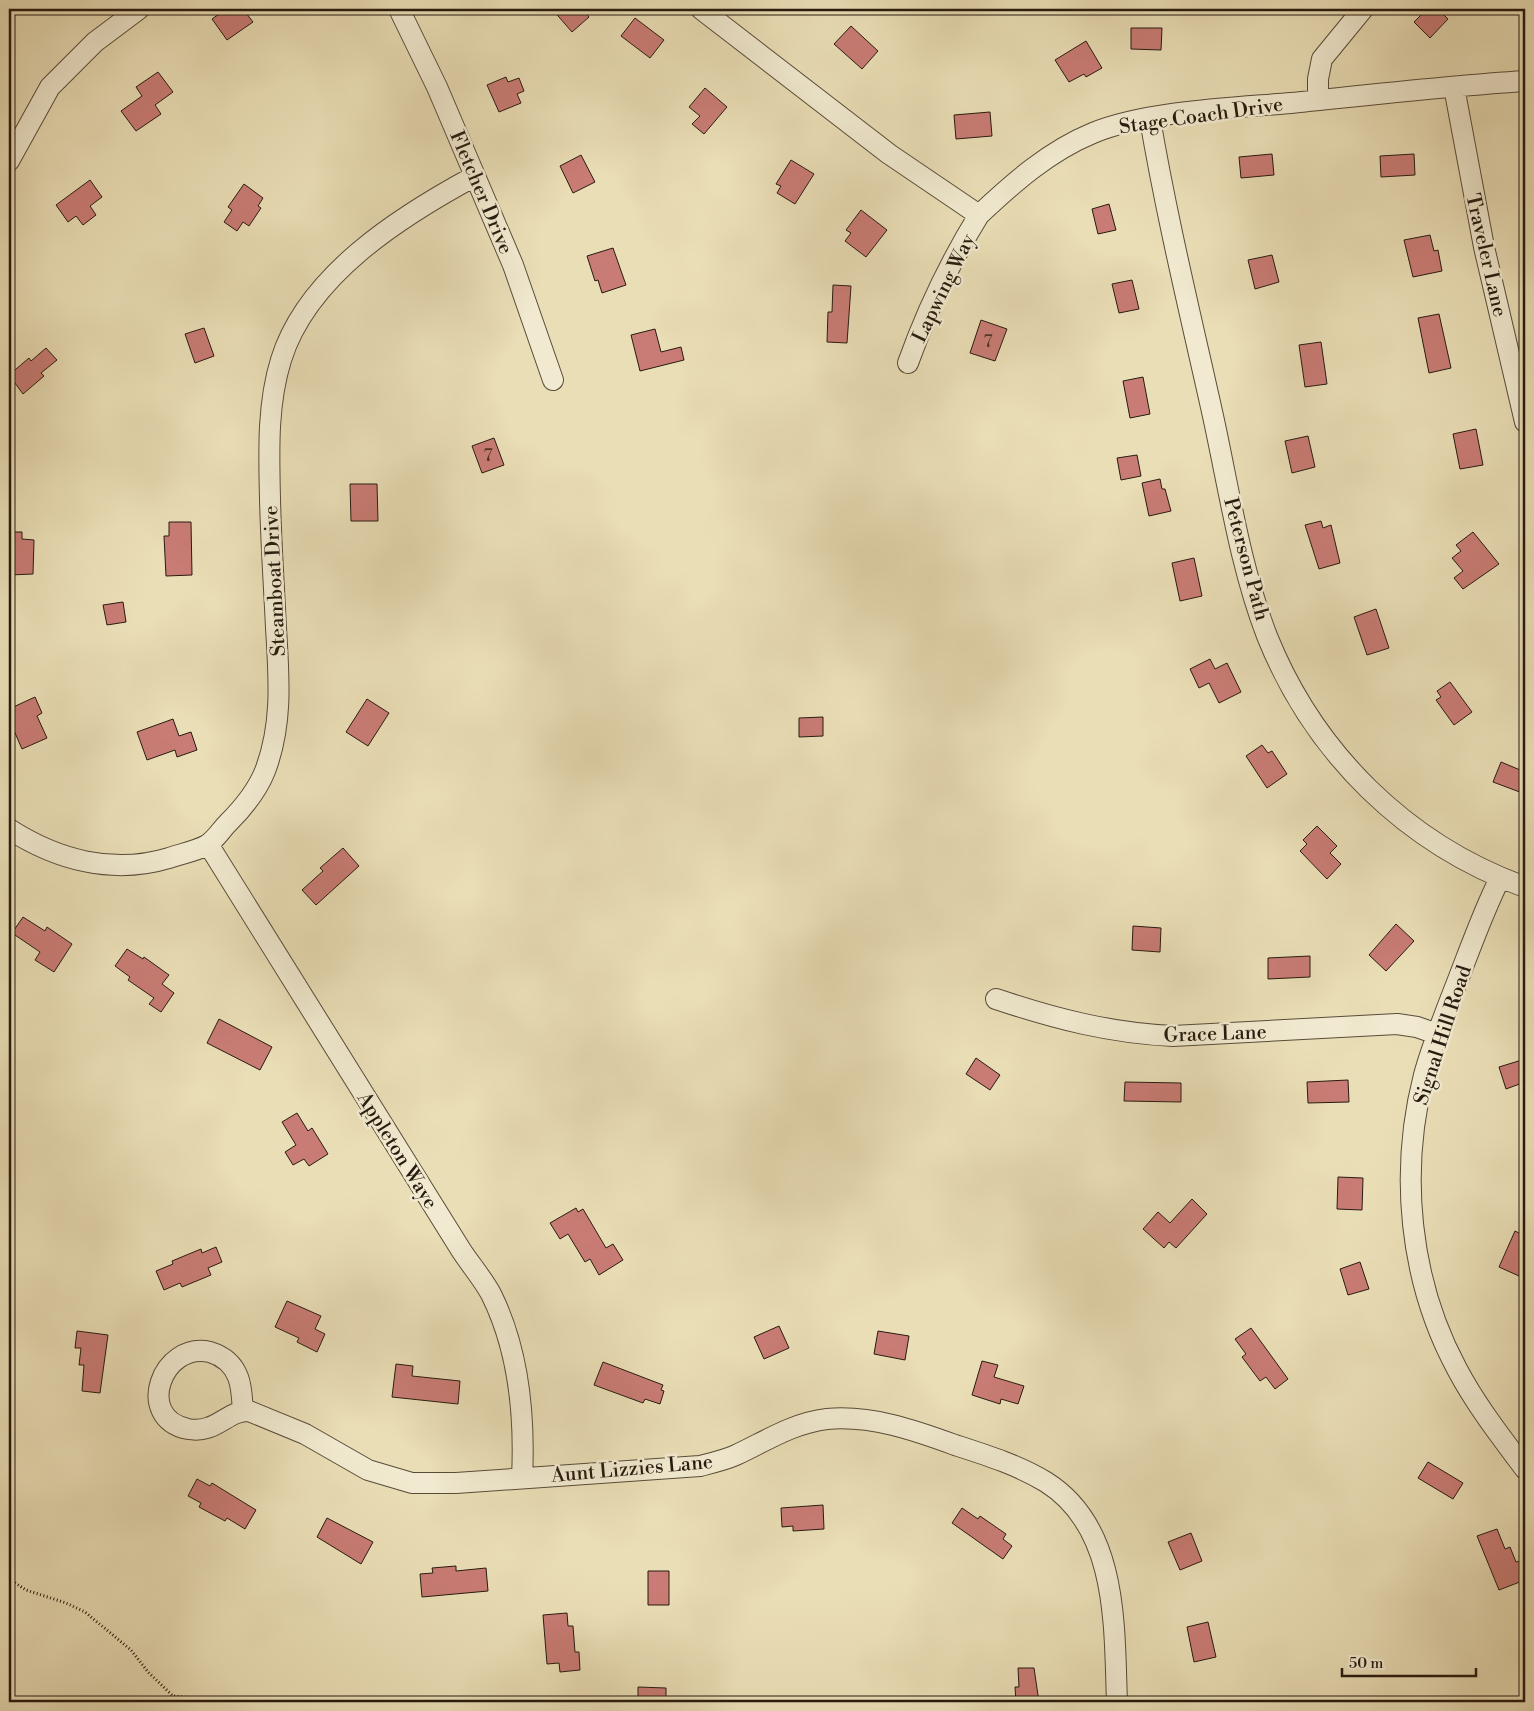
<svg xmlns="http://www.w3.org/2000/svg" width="1534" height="1711" font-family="'Libre Bodoni',serif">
<rect width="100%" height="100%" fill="#eadeb6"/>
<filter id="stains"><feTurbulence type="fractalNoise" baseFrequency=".004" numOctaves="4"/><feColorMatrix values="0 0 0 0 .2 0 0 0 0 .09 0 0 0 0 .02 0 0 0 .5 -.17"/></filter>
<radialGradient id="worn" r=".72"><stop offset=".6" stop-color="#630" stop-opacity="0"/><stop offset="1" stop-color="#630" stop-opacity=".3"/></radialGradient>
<!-- building -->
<path fill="#c97c75" stroke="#271b0f" d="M226,9H243L253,22L227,40L212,19Z
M552,9H583L589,17L572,32Z
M1427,9H1438L1448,19L1430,38L1414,22Z
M635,18L664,40L650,58L621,36Z
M851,26L878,51L862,69L834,44Z
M1131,28H1162L1161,50L1131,49Z
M1086,41L1102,68L1086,77L1084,74L1069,82L1055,60Z
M158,72L173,92L155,105L161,114L136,131L121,111L142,96L136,87Z
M506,77L508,82L519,78L524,91L517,94L521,103L499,112L487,85Z
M705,88L727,107L704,134L692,124L700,116L689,107Z
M990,112L992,136L956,139L954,115Z
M1272,154L1274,175L1241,178L1239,157Z
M1414,154L1415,175L1381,177L1380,156Z
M581,155L595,182L573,193L560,166Z
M791,160L814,174L795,204L777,193L781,186L776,184Z
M90,180L102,197L90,206L96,215L83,225L76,216L68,222L56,205Z
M244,184L263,198L258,206L261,208L249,226L243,222L237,231L224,222L232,210L228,207Z
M1109,204L1116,230L1098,234L1092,209Z
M861,210L887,230L866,257L845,241L851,233L846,230Z
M1430,235L1434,251L1438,250L1442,271L1413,277L1404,240Z
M613,248L626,285L602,293L598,280L595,281L587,256Z
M1272,255L1279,282L1255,289L1248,260Z
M1132,280L1139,309L1119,313L1112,284Z
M833,285L851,286L847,343L827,342L828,312H832Z
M1439,314L1451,368L1429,373L1418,318Z
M981,320L1007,329L995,361L970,353Z
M204,328L214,356L195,363L185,334Z
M655,329L661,352L681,347L684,360L640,371L631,335Z
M1321,342L1327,384L1305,387L1299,345Z
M46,348L57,360L41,373L44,376L23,394L9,375L29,358L31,361Z
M1143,377L1150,414L1130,418L1123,381Z
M1476,429L1483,465L1460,469L1453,434Z
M1308,436L1315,467L1292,473L1285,441Z
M494,438L504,465L482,473L472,446Z
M1137,455L1141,476L1121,480L1117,458Z
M1160,479L1162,489H1165L1171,511L1149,516L1142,483Z
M350,484H377L378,521H351Z
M1321,521L1323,528L1331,525L1340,563L1319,569L1305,525Z
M169,522H191L192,575L166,576L164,536H169Z
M9,532H22V539L34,540L33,574L9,575Z
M1473,532L1499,564L1463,589L1454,578L1463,571L1452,558L1461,551L1456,545Z
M1194,558L1202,596L1180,601L1172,563Z
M123,602L126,622L107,625L103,605Z
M1376,609L1389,648L1367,655L1354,617Z
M1210,659L1215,669L1227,663L1241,692L1219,703L1209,683L1199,688L1190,669Z
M1450,682L1472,712L1454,725L1436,700L1441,697L1437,691Z
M35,697L42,713L37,716L47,738L22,749L9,719V709Z
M367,699L389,713L368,746L346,732Z
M823,717V736L799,737V718Z
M173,719L179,736L191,732L197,750L177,757L175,750L147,760L137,732Z
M1262,745L1268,753L1272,751L1287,774L1267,788L1246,756Z
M1501,762L1525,772V794L1493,782Z
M1317,826L1337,846L1330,853L1341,864L1327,879L1300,851L1307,844L1303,840Z
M343,848L359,866L316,905L302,890L323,871L320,868Z
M23,917L45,931L47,927L72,944L54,972L35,960L40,952L12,933Z
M1396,924L1414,941L1386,971L1369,955Z
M1133,926L1161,928L1160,952L1132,950Z
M127,949L143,959L144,957L169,975L162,984L174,993L161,1012L149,1004L154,998L128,980L130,977L115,966Z
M1310,956V977L1268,979V958Z
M219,1019L272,1047L260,1070L207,1043Z
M976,1058L1000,1075L990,1090L966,1074Z
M1525,1059V1082L1506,1089L1499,1067Z
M1348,1080L1349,1102L1308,1103L1307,1082Z
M1125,1082L1181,1083V1102L1124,1101Z
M297,1113L308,1131L312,1128L328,1154L309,1166L304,1159L293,1165L285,1152L296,1145L282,1122Z
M1338,1177L1363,1178L1362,1210L1337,1209Z
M1192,1199L1207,1214L1176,1248L1169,1242L1164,1248L1143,1229L1158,1212L1170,1223Z
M576,1208L578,1212L583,1209L606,1248L613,1244L623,1260L599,1275L590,1259L585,1262L568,1234L560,1239L550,1223Z
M1515,1231L1525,1236V1263L1519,1276L1499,1267Z
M216,1247L222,1262L208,1268L211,1275L182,1287L180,1283L164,1290L156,1271L173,1264L172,1261L201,1249L202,1253Z
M1360,1262L1369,1289L1348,1295L1340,1269Z
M287,1301L321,1316L315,1329L325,1334L317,1352L297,1342L299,1338L275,1327Z
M779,1326L789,1348L764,1359L754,1337Z
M1251,1328L1288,1379L1275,1389L1266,1377L1260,1381L1242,1357L1246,1354L1235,1339Z
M77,1331L108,1335L100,1393L82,1391L84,1365H79L81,1348H75Z
M878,1331L909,1336L905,1360L874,1354Z
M982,1361L998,1365L994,1377L1024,1386L1018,1404L1001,1399L1000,1404L972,1395Z
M603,1362L663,1385L661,1390L664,1391L660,1404L645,1399L643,1403L594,1385Z
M396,1364L413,1366L412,1376L460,1381L458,1404L392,1397Z
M1428,1462L1463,1483L1453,1499L1418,1478Z
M197,1479L210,1486L212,1483L256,1510L245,1529L227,1518L225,1521L199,1507L201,1503L188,1496Z
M823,1505L824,1529L793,1531V1526L782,1527L781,1508Z
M962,1508L978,1519L980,1516L1006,1534L1003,1539L1012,1546L1003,1559L952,1523Z
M327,1518L373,1542L361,1564L317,1537Z
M1497,1529L1505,1549L1510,1547L1516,1562L1520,1561L1525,1575V1580L1499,1590L1477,1536Z
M1191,1533L1202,1561L1180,1570L1168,1542Z
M456,1566V1571L486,1568L488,1591L422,1597L420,1574L433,1573L432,1568Z
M648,1571H669V1605H648Z
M567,1613L568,1626H573L575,1652H579L580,1670L560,1672L559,1663L547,1664L543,1615Z
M1208,1622L1216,1657L1194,1662L1187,1627Z
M1018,1668H1034L1039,1702H1016L1015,1687H1019Z
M638,1687L666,1688V1702H638Z"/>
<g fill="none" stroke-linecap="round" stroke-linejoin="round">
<!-- street casing -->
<g stroke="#584c39" stroke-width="22">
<path id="street" d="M399,9L437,87L513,265L553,380
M701,9L889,154L979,215C1013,183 1049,151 1093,133C1147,111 1232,108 1291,103C1369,95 1447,86 1525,81
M1454,87L1484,247L1525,422
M1318,100V79L1322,59L1363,9
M1150,119C1167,219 1191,317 1213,416C1229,489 1240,566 1267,636C1314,753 1406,844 1525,887
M9,161L50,87L95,42L139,9
M908,363C927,310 950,262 979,215
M9,829C57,860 113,875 169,858C181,854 196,851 207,845C215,840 221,830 228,823C243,808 257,791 265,771C283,724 279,677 276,628C274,585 271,542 270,499C269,453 267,405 281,360C307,275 401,216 475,176
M208,844L461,1250C470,1264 483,1279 491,1294C519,1350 525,1417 522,1478
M1500,878C1482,914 1469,952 1454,990C1443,1018 1432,1046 1424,1075C1399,1172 1409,1280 1457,1369C1476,1405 1501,1437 1525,1469
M996,999C1056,1019 1110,1033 1173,1036L1397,1024L1417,1027L1437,1034
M243,1411C242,1400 242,1387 238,1377C233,1364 223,1356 210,1352C162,1341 134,1418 188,1429C217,1434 227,1410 249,1411L305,1434L368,1470L412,1483H456L700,1466C712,1463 725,1460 736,1455C766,1441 793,1423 827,1419C871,1415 914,1430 955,1445C986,1455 1018,1465 1046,1482C1119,1528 1114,1627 1117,1702"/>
</g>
<!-- path -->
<path stroke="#271b0f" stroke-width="3" stroke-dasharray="1 2.5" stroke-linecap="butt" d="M9,1470L14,1489L9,1507
M9,1579L26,1590L66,1603L85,1612L131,1650L148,1672L173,1696L203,1699L207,1702"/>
<!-- street -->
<use href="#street" stroke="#f1ead0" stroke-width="20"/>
</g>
<g text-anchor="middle" stroke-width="5" stroke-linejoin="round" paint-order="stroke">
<!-- number labels -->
<g font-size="18" fill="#503328">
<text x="988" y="347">7</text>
<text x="488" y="461">7</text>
</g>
<!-- street labels -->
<g font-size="20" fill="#271b0f" stroke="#f1ead0">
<text transform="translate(1201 115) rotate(-8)" y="7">Stage Coach Drive</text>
<text transform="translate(482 192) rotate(67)" y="7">Fletcher Drive</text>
<text transform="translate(1487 255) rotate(77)" y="7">Traveler Lane</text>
<text transform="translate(943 288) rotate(-64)" y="7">Lapwing Way</text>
<text transform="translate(1247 559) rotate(75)" y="7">Peterson Path</text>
<text transform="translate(274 581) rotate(-93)" y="7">Steamboat Drive</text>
<text transform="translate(1215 1033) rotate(-2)" y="7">Grace Lane</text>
<text transform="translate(1442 1035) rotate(-72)" y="7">Signal Hill Road</text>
<text transform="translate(398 1150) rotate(58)" y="7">Appleton Waye</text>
<text transform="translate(632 1468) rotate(-5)" y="7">Aunt Lizzies Lane</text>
</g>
</g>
<!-- margin -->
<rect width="1534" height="1711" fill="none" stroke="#eadeb6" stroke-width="30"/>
<rect x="10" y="10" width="1514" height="1691" fill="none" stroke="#271b0f" stroke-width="2.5"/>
<rect x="15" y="15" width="1504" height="1681" fill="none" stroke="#271b0f"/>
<!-- scale -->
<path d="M1342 1668v8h134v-8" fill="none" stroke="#271b0f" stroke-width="2.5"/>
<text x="1349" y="1668" font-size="15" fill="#271b0f" stroke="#f1ead0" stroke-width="4" paint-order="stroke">50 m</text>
<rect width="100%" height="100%" filter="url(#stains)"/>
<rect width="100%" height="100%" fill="url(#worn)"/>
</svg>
